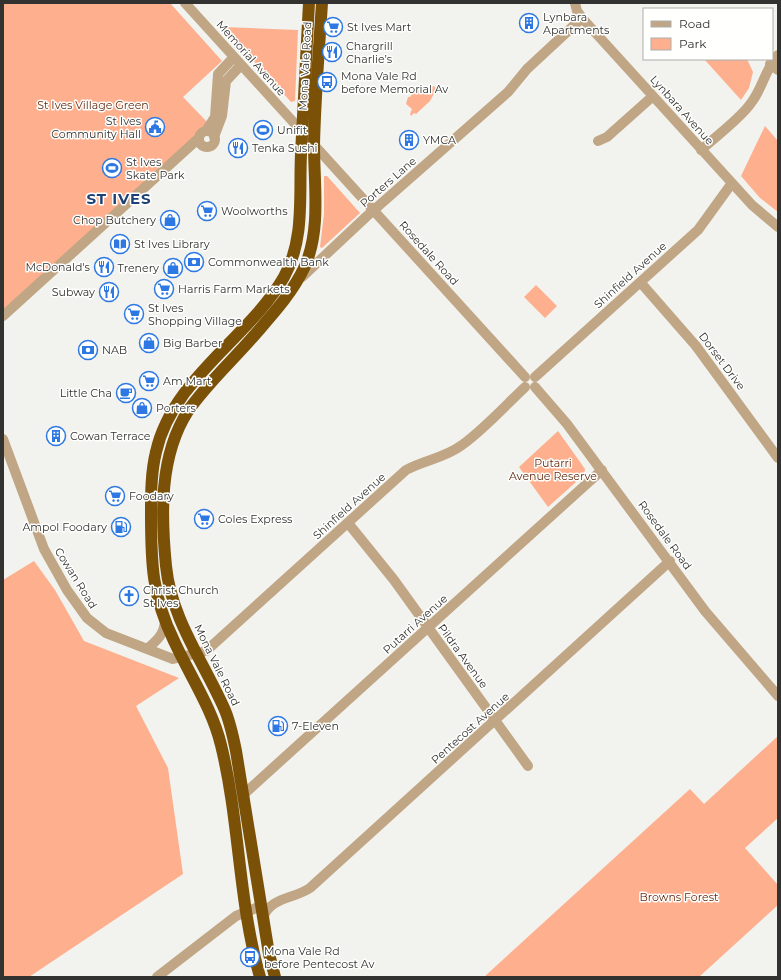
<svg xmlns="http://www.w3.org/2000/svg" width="781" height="980" font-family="Montserrat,sans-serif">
<rect width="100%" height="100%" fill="#f2f2ee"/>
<!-- green -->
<path fill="#feaf8e" d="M3,3H170L222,61L183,97L209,124L3,310Z
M223,27L298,30L295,101L291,102Z
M704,59H747L753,72L749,88L741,100Z
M433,86L437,88L430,101L416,114L414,113L411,116L410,114L412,109L406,104L408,97H410L416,88L420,93H426Z
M765,126L778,141V212L760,198L741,176Z
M324,176H327L360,213L322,248L320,247L324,214Z
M536,285L557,306L545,318L524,297Z
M558,431L585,469L584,475L548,507L519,467Z
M34,561L55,590L84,641L179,678L136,706L168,768L183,874L29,977H3V580Z
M778,736V818L745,848L778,885V905L699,977H484L690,789L704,804Z"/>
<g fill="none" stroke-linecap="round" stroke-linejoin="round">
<!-- minor -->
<path stroke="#c0a685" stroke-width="10" d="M185,3L525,377
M575,3L577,11L582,18L752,205L778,227
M770,64L778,70
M206,131L215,117L218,74L234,57
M199 139a8 8 0 1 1 16 0a8 8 0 1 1-16 0Z
M214,137L222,116L226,81L241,65
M598,141L607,137L653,96
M701,150C715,137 741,118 751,103C763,88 765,69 778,55
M302,277L367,216L508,92L527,69L582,18
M641,283L696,346L778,458
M3,316L199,138
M535,377L698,230L732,183
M535,387L567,424L705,611L778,696
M3,439L44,549L67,590L87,618L106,633L173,659L206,651L406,470C424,460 445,458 462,445C483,430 505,406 525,387
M348,523L394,580L528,766
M147,649C156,641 164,635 165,621
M244,794L602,470
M263,918C270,897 294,899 310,888L670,561
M157,977L236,916L261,906"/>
<!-- highway -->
<path stroke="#7a5107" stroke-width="12" d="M260,977C238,901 240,822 221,745C212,708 190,676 174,641C152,596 151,564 151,514C151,494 151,472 156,452C172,379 249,338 284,277C305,239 299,196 301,154C304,104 306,53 309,3
M275,977L269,954L236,751C233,736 230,721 224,708C203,661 171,618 166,566C161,515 159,456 188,411C206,385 231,362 252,338C272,315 292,294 305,266C321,229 314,185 314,145C315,98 319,50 322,3"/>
</g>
<!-- icons -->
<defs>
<g id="building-ring" transform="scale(1)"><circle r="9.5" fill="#fffffe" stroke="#2e78e4" stroke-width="1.5"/><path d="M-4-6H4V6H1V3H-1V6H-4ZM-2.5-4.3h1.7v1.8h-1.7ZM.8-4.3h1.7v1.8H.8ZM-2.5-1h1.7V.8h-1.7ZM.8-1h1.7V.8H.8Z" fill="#2e78e4"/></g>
<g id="supermarket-ring" transform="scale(1)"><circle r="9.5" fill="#fffffe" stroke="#2e78e4" stroke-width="1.5"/><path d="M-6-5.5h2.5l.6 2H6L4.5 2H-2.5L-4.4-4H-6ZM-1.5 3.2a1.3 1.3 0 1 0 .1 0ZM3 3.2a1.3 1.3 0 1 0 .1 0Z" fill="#2e78e4"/></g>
<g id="restaurant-ring" transform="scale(1)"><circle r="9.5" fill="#fffffe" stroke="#2e78e4" stroke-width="1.5"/><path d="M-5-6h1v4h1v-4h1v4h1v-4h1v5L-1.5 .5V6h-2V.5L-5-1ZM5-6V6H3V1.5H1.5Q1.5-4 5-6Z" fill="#2e78e4"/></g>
<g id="bus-ring" transform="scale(1)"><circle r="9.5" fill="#fffffe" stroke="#2e78e4" stroke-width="1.5"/><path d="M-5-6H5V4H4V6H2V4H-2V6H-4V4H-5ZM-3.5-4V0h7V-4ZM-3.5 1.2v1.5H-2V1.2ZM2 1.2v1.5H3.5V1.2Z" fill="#2e78e4"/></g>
<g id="civic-ring" transform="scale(1)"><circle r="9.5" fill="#fffffe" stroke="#2e78e4" stroke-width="1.5"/><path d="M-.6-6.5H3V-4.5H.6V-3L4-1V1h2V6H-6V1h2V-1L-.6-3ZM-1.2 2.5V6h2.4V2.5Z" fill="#2e78e4"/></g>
<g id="stadium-ring" transform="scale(1)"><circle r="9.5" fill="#fffffe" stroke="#2e78e4" stroke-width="1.5"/><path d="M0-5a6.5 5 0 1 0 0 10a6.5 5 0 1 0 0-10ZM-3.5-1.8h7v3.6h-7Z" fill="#2e78e4"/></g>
<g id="shop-ring" transform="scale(1)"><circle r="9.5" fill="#fffffe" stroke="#2e78e4" stroke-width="1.5"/><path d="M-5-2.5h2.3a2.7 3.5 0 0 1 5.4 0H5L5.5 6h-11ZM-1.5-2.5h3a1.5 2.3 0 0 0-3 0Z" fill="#2e78e4"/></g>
<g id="library-ring" transform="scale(1)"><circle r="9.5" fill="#fffffe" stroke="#2e78e4" stroke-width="1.5"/><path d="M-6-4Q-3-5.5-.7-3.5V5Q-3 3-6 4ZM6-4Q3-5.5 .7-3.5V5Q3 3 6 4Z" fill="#2e78e4"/></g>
<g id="bank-ring" transform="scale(1)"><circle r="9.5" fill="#fffffe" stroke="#2e78e4" stroke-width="1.5"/><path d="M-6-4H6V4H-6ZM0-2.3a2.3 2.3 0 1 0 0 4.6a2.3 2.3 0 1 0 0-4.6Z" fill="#2e78e4"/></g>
<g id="cafe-ring" transform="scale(1)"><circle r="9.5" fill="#fffffe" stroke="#2e78e4" stroke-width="1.5"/><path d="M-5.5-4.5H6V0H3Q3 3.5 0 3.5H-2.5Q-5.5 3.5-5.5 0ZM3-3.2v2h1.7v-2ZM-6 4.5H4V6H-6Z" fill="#2e78e4"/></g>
<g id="fuel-ring" transform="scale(1)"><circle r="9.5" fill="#fffffe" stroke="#2e78e4" stroke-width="1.5"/><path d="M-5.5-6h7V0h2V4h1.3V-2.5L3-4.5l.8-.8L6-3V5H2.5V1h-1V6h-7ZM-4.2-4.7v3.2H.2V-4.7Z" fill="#2e78e4"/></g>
<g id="church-ring" transform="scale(1)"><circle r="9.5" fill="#fffffe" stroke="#2e78e4" stroke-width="1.5"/><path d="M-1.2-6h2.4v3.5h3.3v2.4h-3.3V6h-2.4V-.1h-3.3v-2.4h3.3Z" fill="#2e78e4"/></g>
</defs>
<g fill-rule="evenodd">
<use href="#building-ring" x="529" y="23"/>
<use href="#supermarket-ring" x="333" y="27"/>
<use href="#restaurant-ring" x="332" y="52"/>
<use href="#bus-ring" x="327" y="82"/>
<use href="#civic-ring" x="155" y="127"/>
<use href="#stadium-ring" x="263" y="130"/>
<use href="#building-ring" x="409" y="140"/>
<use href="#restaurant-ring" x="238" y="148"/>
<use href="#stadium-ring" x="112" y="168"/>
<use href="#supermarket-ring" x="207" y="211"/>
<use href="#shop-ring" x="170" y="220"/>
<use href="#library-ring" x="120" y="244"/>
<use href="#bank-ring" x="194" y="262"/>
<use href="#restaurant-ring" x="104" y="267"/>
<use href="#shop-ring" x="173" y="268"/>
<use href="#supermarket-ring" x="164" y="289"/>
<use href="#restaurant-ring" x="109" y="292"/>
<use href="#supermarket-ring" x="134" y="314"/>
<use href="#shop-ring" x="149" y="343"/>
<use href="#bank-ring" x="88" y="350"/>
<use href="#supermarket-ring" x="149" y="381"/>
<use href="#cafe-ring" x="126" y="393"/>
<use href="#shop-ring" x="142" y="408"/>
<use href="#building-ring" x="56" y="436"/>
<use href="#supermarket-ring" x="115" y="496"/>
<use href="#supermarket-ring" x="204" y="519"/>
<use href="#fuel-ring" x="121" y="527"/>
<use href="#church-ring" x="129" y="596"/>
<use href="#fuel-ring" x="278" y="726"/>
<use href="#bus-ring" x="250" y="957"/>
</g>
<g text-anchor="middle" stroke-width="3" stroke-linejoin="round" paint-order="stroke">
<!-- poi labels -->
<g font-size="11" fill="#323231" stroke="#fffffe" text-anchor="start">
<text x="543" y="21">Lynbara<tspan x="543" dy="13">Apartments</tspan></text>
<text x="347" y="31">St Ives Mart</text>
<text x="346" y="50">Chargrill<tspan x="346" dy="13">Charlie’s</tspan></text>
<text x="341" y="80">Mona Vale Rd<tspan x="341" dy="13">before Memorial Av</tspan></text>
<text x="141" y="125" text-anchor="end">St Ives<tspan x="141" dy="13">Community Hall</tspan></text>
<text x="277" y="134">Unifit</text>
<text x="423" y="144">YMCA</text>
<text x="252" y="152">Tenka Sushi</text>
<text x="126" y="166">St Ives<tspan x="126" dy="13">Skate Park</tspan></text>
<text x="221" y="215">Woolworths</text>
<text x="156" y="224" text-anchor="end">Chop Butchery</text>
<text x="134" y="248">St Ives Library</text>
<text x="208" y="266">Commonwealth Bank</text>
<text x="90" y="271" text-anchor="end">McDonald's</text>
<text x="159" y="272" text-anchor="end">Trenery</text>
<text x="178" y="293">Harris Farm Markets</text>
<text x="95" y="296" text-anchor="end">Subway</text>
<text x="148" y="312">St Ives<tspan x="148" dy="13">Shopping Village</tspan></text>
<text x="163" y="347">Big Barber</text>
<text x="102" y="354">NAB</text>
<text x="163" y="385">Am Mart</text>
<text x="112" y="397" text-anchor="end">Little Cha</text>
<text x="156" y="412">Porters</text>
<text x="70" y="440">Cowan Terrace</text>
<text x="129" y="500">Foodary</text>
<text x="218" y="523">Coles Express</text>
<text x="107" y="531" text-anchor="end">Ampol Foodary</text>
<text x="143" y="594">Christ Church<tspan x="143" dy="13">St Ives</tspan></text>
<text x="292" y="730">7-Eleven</text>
<text x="264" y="955">Mona Vale Rd<tspan x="264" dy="13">before Pentecost Av</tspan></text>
</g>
<!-- street labels -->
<g font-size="11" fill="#323231" stroke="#fffffe">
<text transform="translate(251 58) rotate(48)" y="4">Memorial Avenue</text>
<text transform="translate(305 66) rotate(-87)" y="4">Mona Vale Road</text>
<text transform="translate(682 110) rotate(48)" y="4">Lynbara Avenue</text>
<text transform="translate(388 182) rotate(-41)" y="4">Porters Lane</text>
<text transform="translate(429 253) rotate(48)" y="4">Rosedale Road</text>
<text transform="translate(630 275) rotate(-42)" y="4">Shinfield Avenue</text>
<text transform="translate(722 361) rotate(53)" y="4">Dorset Drive</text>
<text transform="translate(349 506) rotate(-42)" y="4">Shinfield Avenue</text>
<text transform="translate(665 535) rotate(54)" y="4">Rosedale Road</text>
<text transform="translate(76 578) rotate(58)" y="4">Cowan Road</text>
<text transform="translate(415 624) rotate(-42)" y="4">Putarri Avenue</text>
<text transform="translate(463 656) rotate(54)" y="4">Pildra Avenue</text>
<text transform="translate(217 665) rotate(64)" y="4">Mona Vale Road</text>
<text transform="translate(470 728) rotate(-42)" y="4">Pentecost Avenue</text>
</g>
<!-- park labels -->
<g font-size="11" fill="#642b10" stroke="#fffffe">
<text x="93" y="109">St Ives Village Green</text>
<text x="553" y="467">Putarri<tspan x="553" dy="13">Avenue Reserve</tspan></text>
<text x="679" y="901">Browns Forest</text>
</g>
<!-- district labels -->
<g font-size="15" font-weight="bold" letter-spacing="1" fill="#1d4176" stroke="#fffffe">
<text x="119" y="204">ST IVES</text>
</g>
</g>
<!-- border -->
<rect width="781" height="980" fill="none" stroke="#323231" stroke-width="8"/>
<!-- legend -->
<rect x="643" y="8" width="130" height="52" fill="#fffffe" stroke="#adadac"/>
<rect x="651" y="21" width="20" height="6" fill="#c0a685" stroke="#adadac"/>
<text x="679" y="28" font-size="12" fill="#323231">Road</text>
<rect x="651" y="38" width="20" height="12" fill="#feaf8e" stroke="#adadac"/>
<text x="679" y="48" font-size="12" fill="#323231">Park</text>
</svg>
